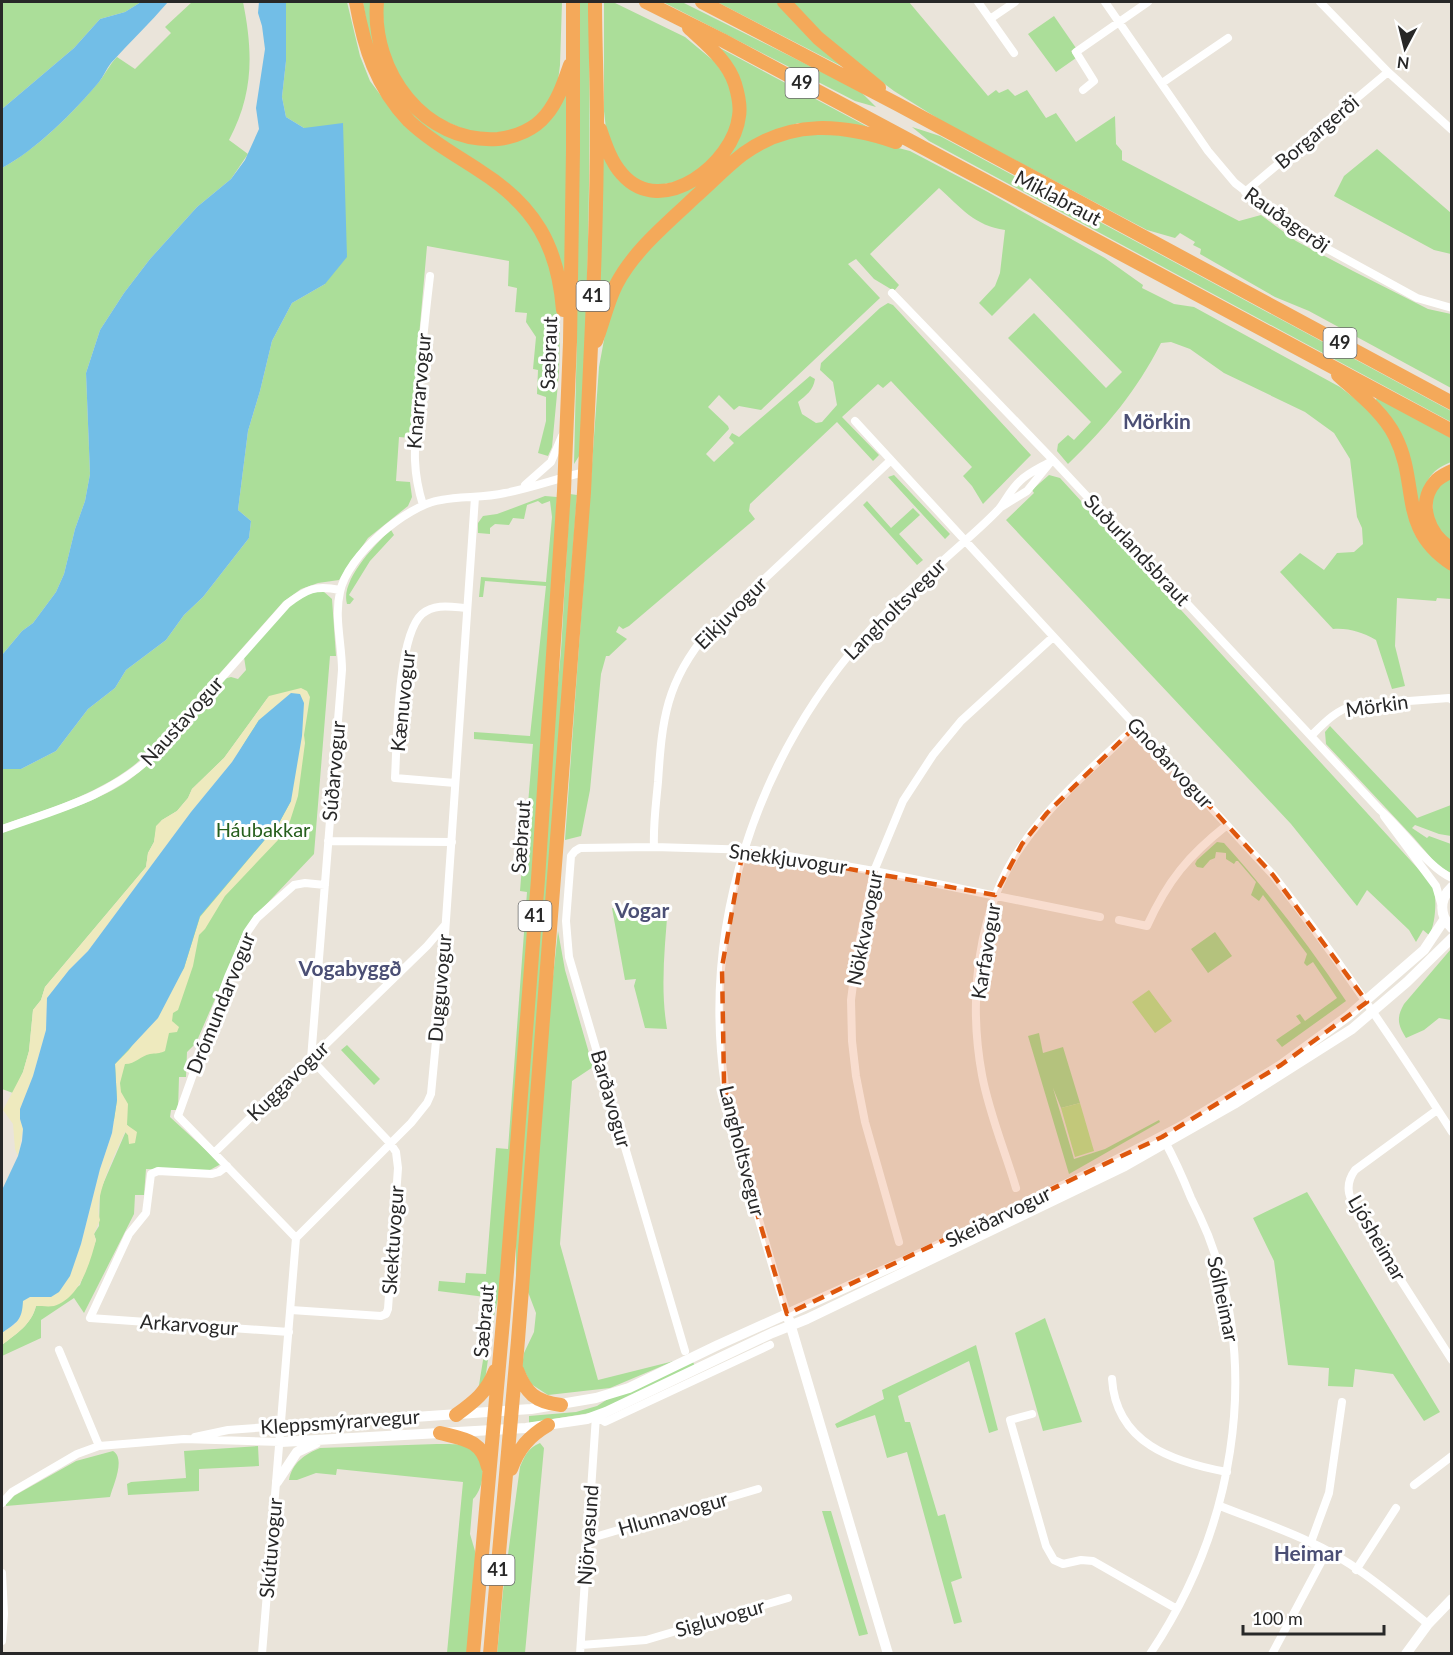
<svg xmlns="http://www.w3.org/2000/svg" width="1453" height="1655" font-family="Lato,sans-serif">
<rect width="100%" height="100%" fill="#eae4da"/>
<!-- green -->
<path fill="#abde99" d="M2,2H141L125,12L100,19L74,48L2,109Z
M192,2H243C253,52 254,93 229,140L248,154L231,179L197,207L150,259L124,293L100,330L86,373L90,474L85,501L75,529L64,574L56,592L33,623L22,631L2,655V168C37,149 72,114 98,83C105,75 109,65 117,57L135,69L171,33L165,27Z
M286,2H347L360,56L370,81L388,105L498,190L536,228L557,282L560,327L559,373L552,447L548,456L538,453L546,421V397L537,394L538,370L533,369L536,337L526,322L527,313L515,312L517,288L508,286L509,261L427,246L410,438L399,437L396,481L410,482L412,497L408,506L368,538L339,580L318,583L301,589L283,602L157,744C149,751 142,759 133,766C95,795 46,810 2,825V769H21L56,751L88,709L115,688L126,670L166,640L184,615L203,597L249,538L251,521L238,510L248,431L260,391L272,341L292,303L325,284L315,128H304L286,117L282,97L286,61Z
M363,2H374L398,91L452,136L520,140L569,84L565,287L545,225L414,118L382,76L370,44Z
M382,2H562L560,65L558,81L550,99L537,116L518,130L498,134H476L427,114L397,75L385,45Z
M577,2H589C591,152 588,303 581,453L574,464L577,336Z
M604,2H613L685,37L715,62L732,86L735,118L722,147L690,179L649,187L621,170L607,138L604,111Z
M663,2H682L860,91L876,107L855,101Z
M717,2H779L845,68Z
M789,2H909L988,96L996,90L999,93L1008,89L1015,96L1027,90L1046,118L1056,113L1076,142L1115,116L1116,144L1122,151V160L1239,221L1261,215L1296,241L1353,271L1428,309L1451,314V388L1309,311L1275,297L1200,254L1201,249L1193,245L1195,242L1180,233L1175,238L1147,230L945,123L894,91L839,50Z
M1054,16L1076,48L1071,51L1076,58L1056,72L1028,34Z
M718,47L868,127L844,123H798L760,137L653,229L601,308L597,307L600,146C623,195 632,193 683,192L743,117Z
M912,127L940,136L1451,411V422L929,141Z
M836,132L910,151L986,191L1105,258L1143,285L1142,288L1174,304L1194,307L1340,387L1376,415L1395,445L1410,515C1410,538 1433,558 1451,569V599L1437,598L1436,601L1397,598L1395,646L1405,686L1392,689L1376,640C1361,632 1350,628 1333,629L1280,572L1300,553L1324,570L1337,553L1354,552L1363,544L1362,528L1357,517L1350,459L1334,433L1305,412L1224,373L1190,349L1171,342L1161,343C1136,392 1107,426 1068,464L1057,451L1058,444L1068,435L1074,440L1091,422L1008,338L1034,313L1106,388L1122,372L1030,278L992,316L979,303L995,286L1000,273L1005,230C975,226 960,207 939,188L870,254L899,285L894,291L874,279L856,259L848,264L880,298L761,410L739,406L734,410L719,395L708,407L728,426L729,429L706,454L714,462L734,443L729,438L732,433L739,437L810,376L815,379C813,391 806,395 798,402L802,414L816,423L822,422L837,405L833,382L820,370L821,363L880,308L888,303L893,305L1031,455L983,504L972,486L963,476L972,467L891,381L883,388L878,384L842,417L879,455L873,461L837,422L750,504L749,511L755,519L629,626L623,629L619,626L616,632L627,639L609,656H606L601,674L590,790L581,836L565,840L599,367L606,329L614,300L629,272L656,242L752,153L780,138Z
M1377,149L1451,213V254L1434,250L1334,196L1344,176Z
M1377,397L1451,438V462C1414,476 1425,505 1427,537L1414,491L1375,403Z
M894,475L950,534L945,539L888,477Z
M1049,475L1060,478L1433,885C1437,897 1436,924 1429,935L1423,930L1416,942L1409,930L1367,890L1357,906L1291,824L1006,520L1034,493L1032,490Z
M1451,476V543C1431,525 1431,517 1434,491Z
M570,494L577,495L519,1279L516,1278V1239L550,766L561,651Z
M545,496L557,497C544,763 521,1029 499,1295L494,1316L485,1381L476,1391L479,1385L493,1298L438,1291L439,1281L465,1283L466,1273L486,1274L496,1148L508,1149L527,892L520,891L523,853L518,852L522,804H528L533,744L474,739V732L530,736L546,586L485,581L483,597H479L481,577L546,582L552,517L550,501L542,504L538,501L527,505L524,519L513,518L509,525L495,524L490,528V534L478,533V523L483,516L497,514Z
M867,501L891,528L913,508L920,515L899,534L923,560L917,565L863,505Z
M391,530L394,535L370,561L349,595L354,599L350,604H347C340,581 375,544 391,530Z
M315,591H323L332,599L336,656H330L314,854L258,913L245,930L196,1043L187,1052L186,1077H179L178,1110H171L170,1117L221,1164L208,1171L146,1169L144,1195H135L134,1214L84,1313L74,1298L41,1320V1338L2,1356V1345C17,1333 31,1325 36,1306H53L80,1285L96,1240L94,1234L99,1226L100,1191L126,1131L128,1135L131,1129L127,1125L54,1102L269,696L224,758L192,789L188,798L177,811L162,820L157,826L154,842L148,853L146,867L45,987L41,1000L33,1010L29,1051L23,1072L13,1093L2,1089V833C43,816 92,806 129,780C163,755 195,711 224,679L231,677L238,679L246,670L244,657C264,633 284,600 315,591Z
M1330,726L1417,818L1451,805V836L1439,834L1415,825L1412,828L1427,838L1429,836L1451,844V873L1438,866L1414,838L1326,744L1325,732Z
M1217,842L1224,843C1269,893 1309,945 1346,1001L1282,1047L1276,1040L1301,1023L1296,1016L1300,1014L1305,1021L1337,998L1313,962L1307,966L1304,963L1307,954L1263,895L1259,901L1251,895L1256,882L1238,861H1236L1234,864L1226,859V853L1216,852L1215,858L1210,860L1203,868L1197,867L1195,864L1197,860Z
M668,905C665,947 660,987 667,1029L645,1028L634,986L636,979L625,980L612,908Z
M558,931L565,970L593,1067L572,1081L560,1244L598,1380L674,1361L610,1388L548,1395L531,1384L522,1366L524,1353L534,1332L536,1313L528,1292L548,1022Z
M1215,932L1232,956L1208,973L1191,949Z
M1451,949V1020L1439,1018L1424,1030L1406,1038C1398,1025 1396,1018 1404,1004Z
M1039,1033L1043,1053L1063,1047L1080,1103L1061,1108L1053,1088L1074,1159L1105,1149L1159,1120L1160,1122L1069,1174L1028,1036Z
M347,1045L380,1079L374,1085L341,1050Z
M1307,1192L1440,1412L1424,1421L1393,1374L1355,1369L1353,1387L1328,1386L1329,1368L1288,1365L1274,1261L1253,1218Z
M1045,1318L1082,1422L1043,1431L1015,1333Z
M976,1345L998,1430L989,1433L969,1361L898,1396L905,1422H910L938,1516L945,1514L962,1578L951,1582L962,1622L954,1624L907,1452L887,1458L875,1415L837,1428L835,1424L884,1399L882,1390Z
M693,1362L695,1366L602,1411L529,1423V1416L576,1412L597,1406L611,1397Z
M540,1443L544,1448L525,1653L497,1654L503,1591L520,1467C525,1455 528,1448 540,1443Z
M437,1444C447,1444 460,1443 470,1448C488,1457 485,1487 473,1499L470,1534L475,1551V1567L467,1653H447L463,1482L337,1469L336,1475L316,1473L297,1480H289C292,1463 305,1454 320,1448Z
M258,1446L259,1466L199,1469V1491L128,1495L127,1484L131,1482L186,1478L184,1451Z
M113,1451C126,1459 113,1485 110,1497L6,1506V1503L12,1497L76,1461Z
M822,1511H831L868,1634L859,1636Z"/>
<!-- sand -->
<path fill="#eeeabe" d="M301,688L307,691L310,697L304,735L305,743L298,796L290,821L278,840L225,896L205,929L199,935L193,966L178,1010L173,1013L172,1021L179,1027L177,1032L169,1033L165,1051C159,1054 156,1053 150,1054C140,1056 136,1064 125,1064L120,1083L121,1092L128,1104L127,1125L137,1132L135,1143L129,1144L128,1135L125,1132C116,1152 92,1199 100,1220L94,1234L96,1240C90,1263 80,1298 54,1306C49,1307 41,1306 36,1306C31,1325 17,1333 2,1345V1333C17,1323 22,1321 22,1301L30,1297H51L81,1244L100,1169L112,1133L117,1100L115,1064L129,1050L184,968L200,917L279,823L291,801L259,720L232,762L191,812L88,951L69,970L47,998L46,1030L33,1076L20,1109V1119L23,1129L18,1156L15,1149L13,1124L3,1110L23,1072L29,1051L33,1010L41,1000L45,987L146,867L148,853L154,842L156,826L162,820L177,811L188,798L192,789L224,758L269,696Z"/>
<!-- pitch -->
<path fill="#bce595" d="M1149,990L1172,1021L1155,1033L1132,1002Z
M1080,1103L1094,1151L1075,1157L1061,1108Z"/>
<!-- water -->
<path fill="#72bee7" d="M141,2H168C150,23 130,42 111,63C106,69 104,76 99,82C75,111 35,151 2,168V109L74,48L100,19L125,12Z
M259,2H286V61L282,97L286,117L304,128L343,123L347,257L325,284L292,303L272,341L260,391L248,431L238,510L251,521L249,538L203,597L184,615L166,640L126,670L115,688L88,709L56,751L21,769H2V655L22,631L33,623L56,592L64,574L75,529L85,501L90,474L86,373L100,330L124,293L150,259L197,207L231,179L245,160L259,129L256,108L265,49L262,26L258,13Z
M291,693L300,694L304,703L302,736L291,801L279,823L200,916L184,968L158,1018L115,1064L117,1100L112,1133L100,1169L81,1244L70,1276L59,1292L51,1297H30L23,1301C22,1321 17,1322 2,1333V1190L18,1156L22,1141L23,1129L20,1119V1109L33,1076L46,1030L47,998L69,970L88,951L191,812L232,762L259,720Z"/>
<g fill="none" stroke-linecap="round" stroke-linejoin="round">
<!-- street -->
<path stroke="#fff" stroke-width="8" d="M978,2L1014,53
M1105,2L1208,151L1235,183L1302,235L1417,298L1452,308
M1320,2L1388,72L1452,130
M990,19L1015,2
M1162,83L1228,38
M1083,90L1094,81L1076,52L1148,2
M1245,192L1388,72
M892,293L1053,460L1380,810C1402,828 1428,868 1452,878
M855,421L1273,875C1338,958 1396,1044 1452,1132
M525,485L551,462L562,436
M423,505C411,467 415,443 418,404C420,361 425,318 430,276
M1001,507L1027,491L1049,464
M1311,736C1325,722 1336,710 1355,705L1449,698L1452,700
M455,783L395,778C397,744 397,636 422,614C435,603 452,607 467,608
M1384,816L1436,886L1441,903
M2,829C55,810 111,796 153,755L287,604C307,589 315,585 340,590
M328,841L452,842
M654,847C653,826 656,804 658,782C662,719 666,682 708,632L891,460
M1119,920L1147,926C1168,880 1188,856 1227,825
M1437,1110L1355,1170C1342,1188 1351,1201 1361,1218L1452,1360
M214,1153L178,1116L228,977L248,931L257,918L294,885L305,883L325,885
M227,1166L219,1172L212,1174L158,1171L151,1174L146,1213L129,1234L90,1318L289,1332
M1016,1188C1005,1151 989,1113 982,1075C968,999 977,908 1023,844C1054,799 1097,764 1136,726
M296,1238L214,1153L427,946L445,925
M899,1242L865,1122L856,1076L852,1041L851,1000L857,954L874,871L903,801L933,755L961,721L1053,637
M291,1310L381,1316L386,1314L388,1309L398,1168L396,1152L390,1143L311,1059L342,670C342,644 334,617 340,592C347,556 406,505 441,500C462,496 484,498 505,493C532,488 558,478 585,472
M787,1314C776,1278 765,1242 755,1206C743,1166 731,1127 725,1086C701,924 757,760 863,638C884,613 909,591 934,569C955,549 979,530 999,509C1006,500 1011,489 1020,481C1029,472 1042,467 1053,460
M59,1350L99,1446
M685,1351L569,957L566,921L571,856L575,851L580,848L654,847L755,850L874,871L1100,917
M1112,1379C1116,1443 1173,1462 1227,1472
M1032,1414L1010,1420L1046,1546L1054,1560L1063,1564L1081,1560L1093,1561L1177,1609
M195,1437L228,1430L282,1426
M1414,1485L1452,1456
M2,1503L12,1492L77,1454L99,1446L184,1439L281,1442
M1220,1506C1250,1518 1281,1528 1310,1542C1353,1561 1392,1595 1428,1624
M588,1539L758,1489
M1311,1542L1329,1493L1342,1402
M1356,1570L1396,1508
M2,1573L4,1614L2,1641
M581,1645L646,1640L788,1598
M262,1654L296,1238L411,1123L427,1103L431,1094L442,978L475,497
M580,1654L596,1416L605,1422L770,1345
M1150,1654C1232,1532 1262,1375 1208,1235C1203,1223 1197,1210 1191,1198C1183,1178 1174,1158 1164,1140
M1272,1654L1327,1551"/>
<!-- secondary -->
<path stroke="#fff" stroke-width="10" d="M1452,887C1439,899 1439,916 1452,928
M789,1320L888,1654
M282,1426L531,1409L596,1398L629,1388L718,1345L922,1253L1109,1164L1180,1127L1281,1065L1348,1016L1424,950L1444,920
M281,1442L526,1428L587,1419L606,1412L772,1333L807,1319L1125,1166L1234,1104L1352,1029L1407,982L1452,938
M277,1482L297,1452L316,1443
M1406,1654L1428,1624L1452,1599"/>
<!-- highway -->
<path stroke="#f4a95a" stroke-width="14" d="M356,2C364,47 376,87 409,121C430,141 456,155 480,171C535,206 558,246 563,310
M377,2C371,71 424,144 498,139C516,137 535,129 546,115C558,101 564,82 570,65
M646,2L722,40L1452,431
M702,2L899,105L1452,403
M784,2L818,38L879,88
M600,129C605,144 611,162 622,174C662,220 734,163 739,116C741,105 738,94 735,84C728,61 706,44 689,28
M596,341C603,323 607,303 616,285C634,250 667,224 695,197C711,183 726,167 743,154C791,119 843,124 896,142
M1338,375C1358,393 1383,412 1395,436C1420,485 1397,528 1452,564
M1452,471C1446,474 1439,477 1435,482C1416,504 1429,536 1452,549
M517,1370C526,1393 535,1402 561,1405
M456,1415C474,1402 487,1392 495,1371
M440,1433C464,1439 482,1440 488,1467
M511,1469C518,1449 529,1436 548,1425
M473,1654L504,1310L538,879L564,491L570,342L573,151V2
M490,1654L518,1340L584,492C590,368 597,244 597,120C597,80 595,41 595,2"/>
</g>
<!-- marked area -->
<path fill="#de570d" fill-opacity="0.2" stroke="#de570d" stroke-width="4.5" stroke-dasharray="12 8" stroke-linejoin="round" d="M1136,726L1273,875L1367,1002L1281,1065L1162,1137L787,1314L737,1146L724,1083L722,967L743,850L995,895L1022,844L1047,813Z"/>
<g text-anchor="middle" stroke-width="6" stroke-linejoin="round" paint-order="stroke">
<!-- shield labels -->
<g fill="#fff" stroke="#686868" stroke-width="1.5">
<rect x="785.5" y="68" width="33" height="30" rx="4.5"/>
<rect x="576.5" y="281" width="33" height="30" rx="4.5"/>
<rect x="1323.5" y="328" width="33" height="30" rx="4.5"/>
<rect x="518.5" y="901" width="33" height="30" rx="4.5"/>
<rect x="481.5" y="1555" width="33" height="30" rx="4.5"/>
</g>
<g font-size="18" font-weight="bold" fill="#282828">
<text x="802" y="89">49</text>
<text x="593" y="302">41</text>
<text x="1340" y="349">49</text>
<text x="535" y="922">41</text>
<text x="498" y="1576">41</text>
</g>
<!-- street labels -->
<g font-size="20" fill="#282828" stroke="#fff">
<text transform="translate(1317 132) rotate(-40)" y="7">Borgargerði</text>
<text transform="translate(1058 198) rotate(28)" y="7">Miklabraut</text>
<text transform="translate(1287 220) rotate(35)" y="7">Rauðagerði</text>
<text transform="translate(549 353) rotate(-88)" y="7">Sæbraut</text>
<text transform="translate(419 391) rotate(-85)" y="7">Knarrarvogur</text>
<text transform="translate(1137 550) rotate(47)" y="7">Suðurlandsbraut</text>
<text transform="translate(895 609) rotate(-45)" y="7">Langholtsvegur</text>
<text transform="translate(731 613) rotate(-45)" y="7">Eikjuvogur</text>
<text transform="translate(403 701) rotate(-84)" y="7">Kænuvogur</text>
<text transform="translate(1377 706) rotate(-8)" y="7">Mörkin</text>
<text transform="translate(182 721) rotate(-48)" y="7">Naustavogur</text>
<text transform="translate(1170 763) rotate(47)" y="7">Gnoðarvogur</text>
<text transform="translate(334 771) rotate(-85)" y="7">Súðarvogur</text>
<text transform="translate(521 837) rotate(-86)" y="7">Sæbraut</text>
<text transform="translate(788 859) rotate(8)" y="7">Snekkjuvogur</text>
<text transform="translate(865 928) rotate(-79)" y="7">Nökkvavogur</text>
<text transform="translate(986 951) rotate(-81)" y="7">Karfavogur</text>
<text transform="translate(440 988) rotate(-85)" y="7">Dugguvogur</text>
<text transform="translate(221 1003) rotate(-68)" y="7">Drómundarvogur</text>
<text transform="translate(288 1081) rotate(-44)" y="7">Kuggavogur</text>
<text transform="translate(611 1099) rotate(74)" y="7">Barðavogur</text>
<text transform="translate(742 1151) rotate(76)" y="7">Langholtsvegur</text>
<text transform="translate(998 1217) rotate(-26)" y="7">Skeiðarvogur</text>
<text transform="translate(1377 1238) rotate(60)" y="7">Ljósheimar</text>
<text transform="translate(393 1240) rotate(-86)" y="7">Skektuvogur</text>
<text transform="translate(1223 1299) rotate(78)" y="7">Sólheimar</text>
<text transform="translate(484 1321) rotate(-85)" y="7">Sæbraut</text>
<text transform="translate(189 1325) rotate(4)" y="7">Arkarvogur</text>
<text transform="translate(340 1422) rotate(-4)" y="7">Kleppsmýrarvegur</text>
<text transform="translate(673 1514) rotate(-16)" y="7">Hlunnavogur</text>
<text transform="translate(588 1535) rotate(-86)" y="7">Njörvasund</text>
<text transform="translate(271 1548) rotate(-85)" y="7">Skútuvogur</text>
<text transform="translate(720 1618) rotate(-16)" y="7">Sigluvogur</text>
</g>
<!-- park labels -->
<g font-size="20" fill="#265f1d" stroke="#fff">
<text x="263" y="837">Háubakkar</text>
</g>
<!-- neighbourhood labels -->
<g font-size="21" font-weight="bold" fill="#4b4f75" stroke="#fff">
<text x="1157" y="429">Mörkin</text>
<text x="642" y="918">Vogar</text>
<text x="350" y="976">Vogabyggð</text>
<text x="1308" y="1561">Heimar</text>
</g>
</g>
<!-- border -->
<rect width="1453" height="1655" fill="none" stroke="#282828" stroke-width="6"/>
<!-- north arrow -->
<g transform="translate(1405 48) rotate(187)" stroke="#ffffff" stroke-width="4.5" paint-order="stroke">
<path d="M0-4.5L10 22L0 15L-10 22Z" fill="#282828"/>
<text y="-9" font-size="16" font-weight="bold" text-anchor="middle" fill="#282828">N</text>
</g>
<!-- scale -->
<path d="M1243 1625v9h141v-9" fill="none" stroke="#282828" stroke-width="3"/>
<text x="1252" y="1625" font-size="18" fill="#282828" stroke="#ffffff" stroke-width="4.5" paint-order="stroke">100 m</text>
</svg>
